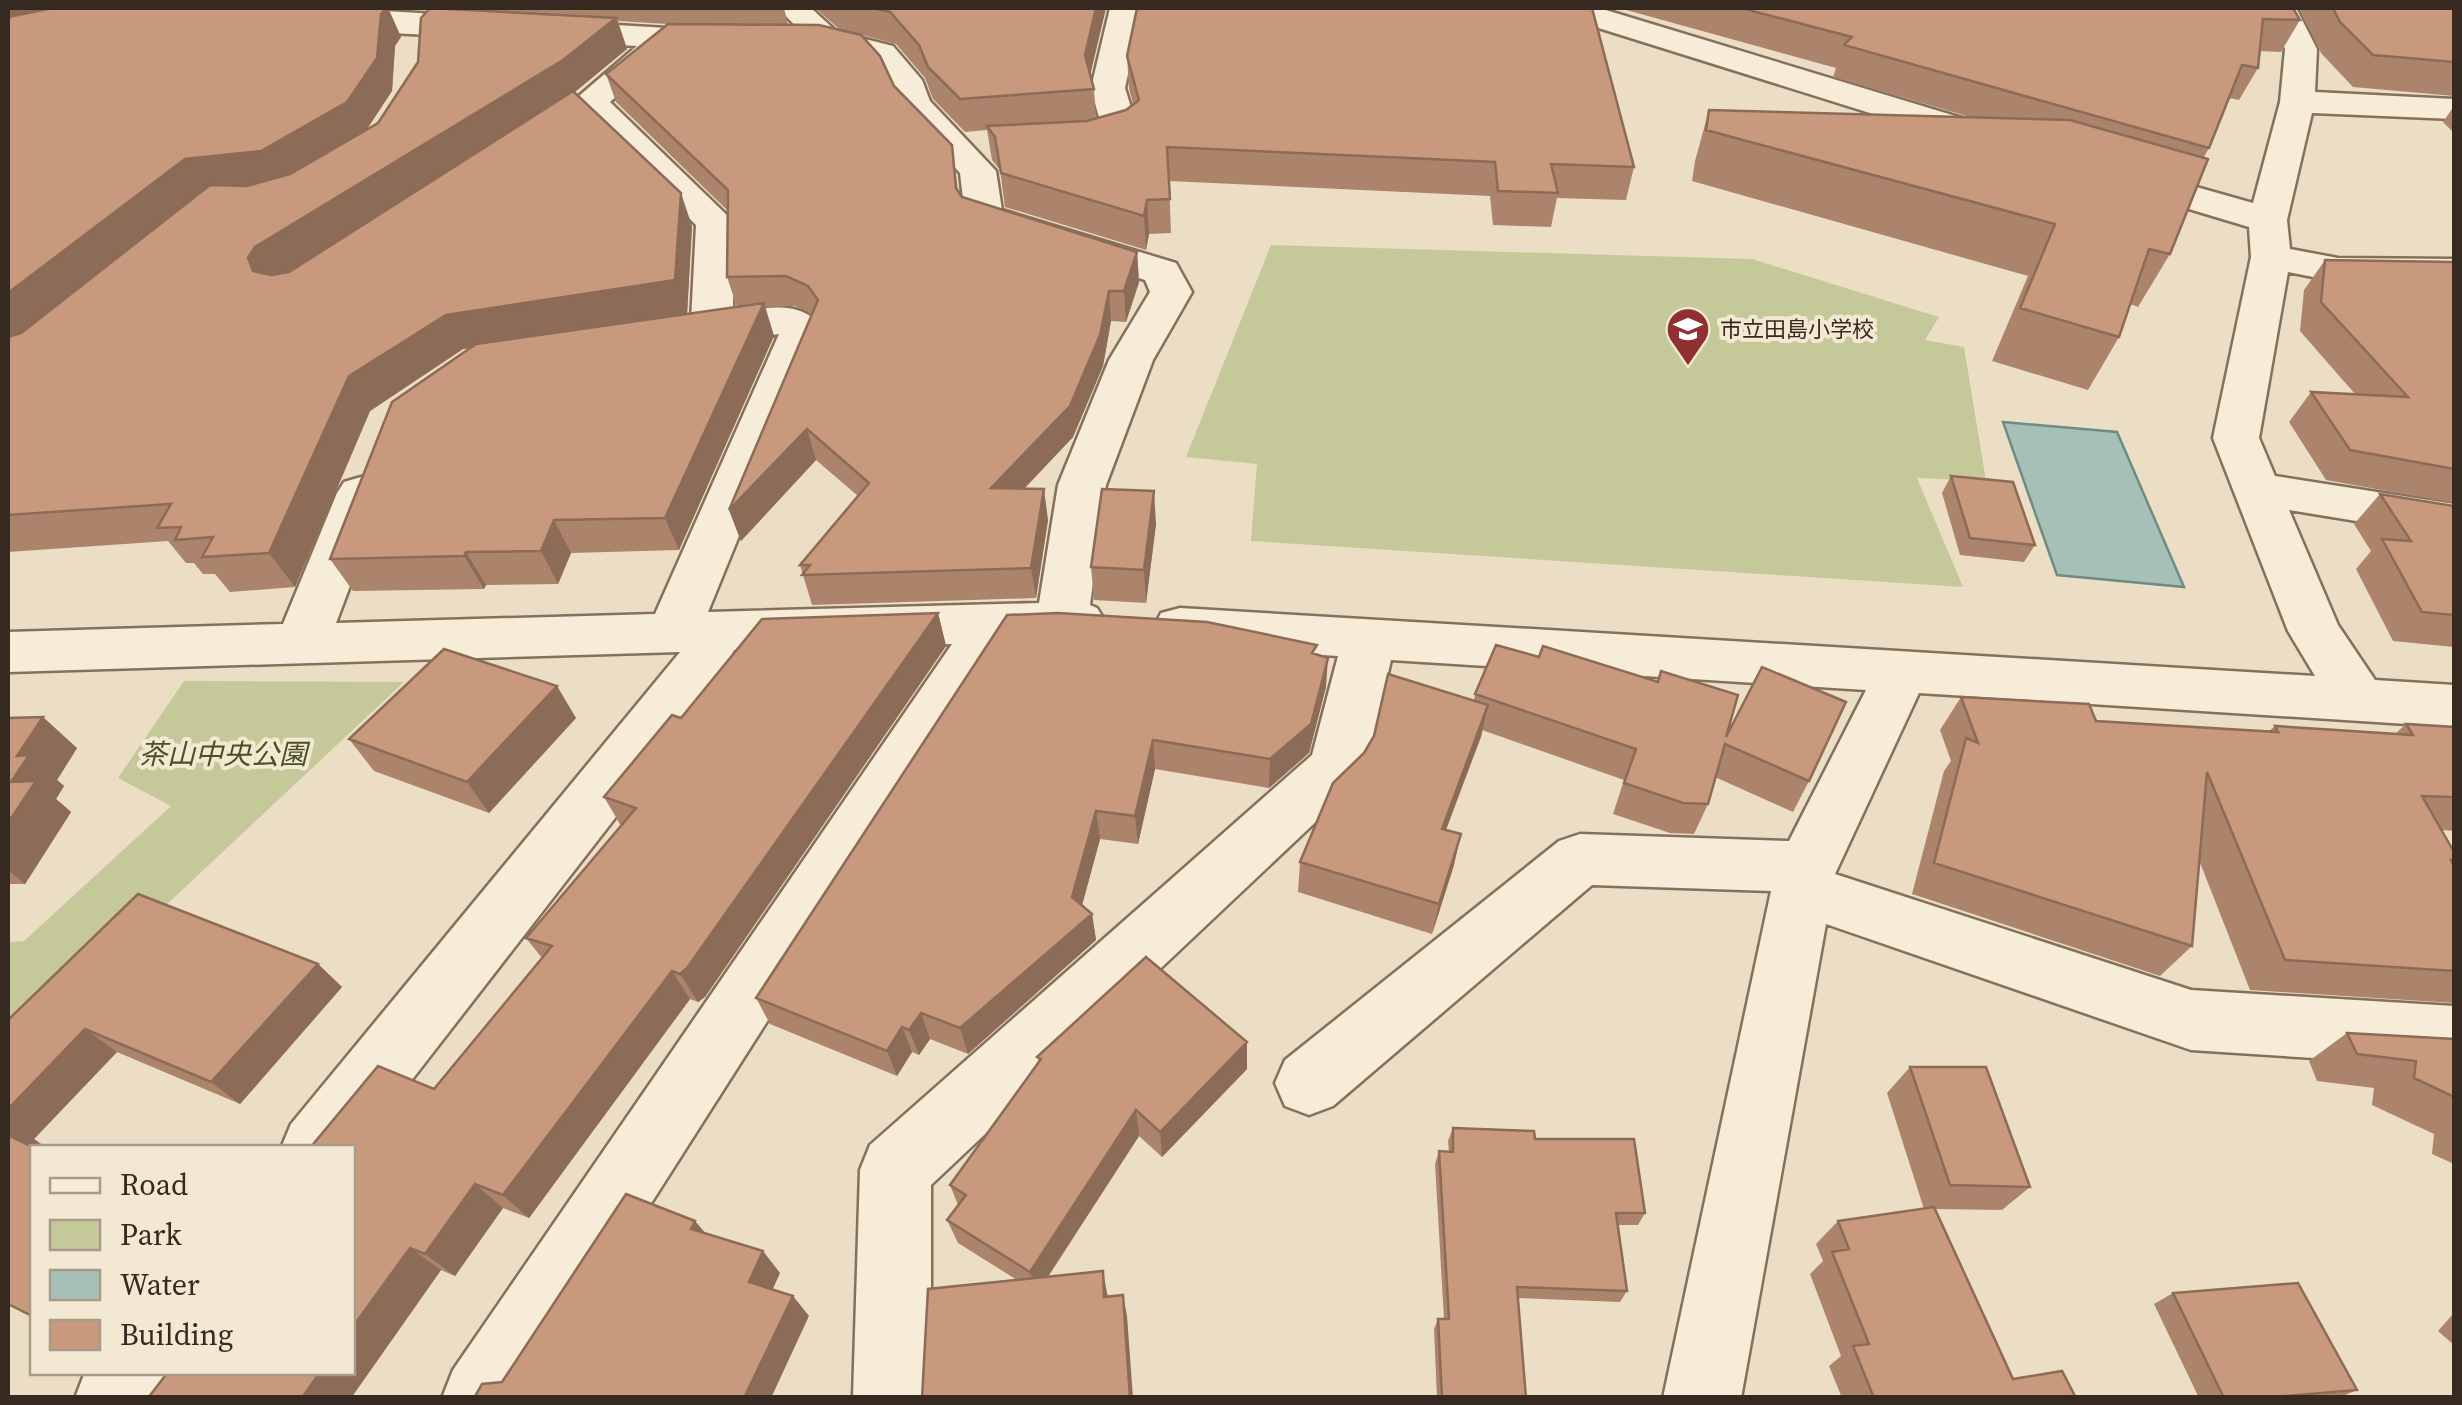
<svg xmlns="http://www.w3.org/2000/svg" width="2462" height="1405" font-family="'Source Serif 4','Noto Sans JP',serif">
<rect width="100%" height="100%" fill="#ecdec4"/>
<!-- green -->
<path fill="#c5c999" d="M1271,245L1752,259L1939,317L1925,340L1964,347L1986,481L1917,478L1963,587L1251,541L1257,464L1186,457Z
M184,681L404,682L8,1053V942L24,941L171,806L118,778Z"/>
<!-- water -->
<path fill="#a6bfb7" stroke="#6d8d84" stroke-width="2.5" d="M2003,422L2117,432L2184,587L2057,575Z"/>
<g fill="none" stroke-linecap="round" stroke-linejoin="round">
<!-- street casing -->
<g stroke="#85705c" stroke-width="5">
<path id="street" d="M335,8L667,28L683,38L610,102L734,222L733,313C764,308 802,298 823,329L708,612L1039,603L1058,485L1109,360L1150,292L1145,280L970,225L965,217L960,173L902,112L889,82L869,60L815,46L778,8H811L837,32L893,46L922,80L930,101L996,171L1002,210L1176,263L1192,292L1153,360L1106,485L1090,605L1097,608L1105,621L1097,634L1079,640L1009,642L527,1398H442L453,1370L952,644L734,650L719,684L352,1157V1148H281L291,1124L680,652L8,672V632L283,624L337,493L344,482L361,477L378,482L385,493L336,623L655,614L779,334L694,346L679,342L673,333L679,324L691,321L696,225L572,102L637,46L353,31L334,24L329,17Z
M1110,8H1142L1125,88L1138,130C1122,152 1078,155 1054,149L1049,141L1054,133L1101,125L1091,88Z
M1552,8H1599L1995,128L2000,136L1995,144H1969L1557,15Z
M2265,8H2296L2317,49L2315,92L2454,99V119L2312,113L2287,220L2290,249L2338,258L2454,259V283L2338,282L2288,272L2259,438L2275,476L2454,504V537L2289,510L2338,625L2375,680L2454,685V727L1919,693L1835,874L2191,990L2454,1006V1067L2191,1050L1826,924L1741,1398H1663L1771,891L1592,885L1333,1106L1309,1115L1285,1106L1275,1083L1285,1060L1559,841L1580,834L1789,841L1866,690L1391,660L1367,766L1358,782L931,1185V1398H853L860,1170L870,1145L1312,755L1338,656L1180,646L1161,641L1154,627L1161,613L1180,608L2315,676L2288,631L2213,438L2251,257L2249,227L2109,185L2103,177L2109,169L2122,166L2253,203L2280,102L2285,49Z
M85,1372H173L162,1398H75Z"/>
</g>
<!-- street -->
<use href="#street" fill="#f7ecd7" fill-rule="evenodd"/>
</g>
<!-- wall -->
<path fill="#ac846b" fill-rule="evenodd" d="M8,8H388L401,37L395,46L392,91L367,129L378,123L418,62L428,10L389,8H784L788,25L894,86L956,175L958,191L962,197L1137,252L1139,282L1126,322L1111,321L1103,366L1073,437L1024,489L1048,520L1036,598L812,605L800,565L858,496L816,460L741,541L729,510L812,314L795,306L765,307L774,336L679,550L571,553L558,584L486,585L484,589L353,591L330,559L469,348L463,349L370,411L295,587L230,592L215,574H203L194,563H186L168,541L8,552ZM618,21L667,24L606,74L616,102L727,210V277L737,307L687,314L692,226L574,92L627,49Z
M815,8H1106L1090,76L1094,89L1096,119L1126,110L1133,104L1129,88L1127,56L1634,167L1626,200L1557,198L1551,227L1493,225L1490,196L1169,181L1171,233L1149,234L1146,250L1005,207L1000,170L992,160L987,130L965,132L933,99L925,78L896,44L839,29Z
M1619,8H2293L2300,20L2281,52L2259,51L2258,68L2239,100L2229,98L2209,148L2204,157L2170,254L2138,307L2130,304L2119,337L2088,390L1992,361L2028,276L1692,181L1695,161L1709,110L1970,117L1833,77L1836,68Z
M2299,8H2454V96L2353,87L2321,53Z
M2454,106V133L2443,122Z
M2325,260L2454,262V503L2326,480L2289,422L2311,392L2355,394L2300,331L2304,290Z
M1951,476L2035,545L2024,562L1960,555L1942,493Z
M2380,494L2454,506V647L2393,641L2356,569L2371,551L2354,524Z
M1156,524L1146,603L1094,600L1091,567Z
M938,613L946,646L705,997L698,1002L690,999L529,1218L503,1208L455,1276L441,1270L351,1398H148L434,1089L542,958L526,938L621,826L604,797L681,718Z
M1007,615L1326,687L1309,753L1269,788L1155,769L1138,844L1100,839L1082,905L1092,914L1096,940L968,1054L930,1039L919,1055L912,1052L897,1076L770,1024L756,998Z
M1475,694L1726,737L1809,781L1793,812L1715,777L1708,804L1694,834L1670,833L1613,814L1624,780L1482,730L1446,830L1454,865L1432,934L1298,892L1300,862L1374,736L1474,700Z
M1961,697L2096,721L2269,731L2275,726L2395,734L2406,724L2454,727V831L2442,830L2454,852V1003L2250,990L2199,860L2192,946L2160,976L1912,894L1944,771L1951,761L1940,730Z
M8,718L77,748L57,780L64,786L56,799L71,812L25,884H8Z
M576,718L489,813L374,771L349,739Z
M318,964L342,987L240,1104L117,1052L34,1139L41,1144L38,1148H32L11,1306L8,1020Z
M2347,1033L2454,1039V1164L2432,1154L2434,1134L2372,1105L2374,1088L2317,1081L2309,1061Z
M1247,1042V1069L1162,1157L1139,1136L1048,1277L1107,1293L1108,1296L1127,1316L1017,1280L958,1243L947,1220L958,1205L950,1185L1039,1062L1037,1057Z
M1910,1067L2030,1187L2002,1210L1934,1209L2013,1379L2076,1398H1842L1829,1366L1841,1356L1810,1274L1823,1261L1816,1244L1838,1221L1924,1209L1887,1093Z
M1453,1128L1535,1139L1645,1213L1638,1225H1618L1627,1291L1620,1302L1518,1298L1526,1398H1437L1434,1329L1438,1319H1444L1435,1164L1439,1151L1449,1152L1448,1141Z
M2173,1293L2357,1390L2338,1398H2199L2154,1304Z
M2454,1313V1345L2438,1331Z"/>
<!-- shaded-wall -->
<path fill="#8c6b57" d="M8,8H95L8,27Z
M386,8H388L401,37L395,46L392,91L363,135L8,354V293L185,159L381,14Z
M1096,8H1106L1087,87L1085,55Z
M616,18L627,49L575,92L275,305L253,271L248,258L255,247Z
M681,193L692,226L687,315L463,349L370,411L295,587L269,553L349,376L446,315Z
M1147,200L1149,234L1146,250L1144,216Z
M1137,252L1139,282L1126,322L1124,291Z
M1109,291L1111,321L1103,366L1073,437L996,518L991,488Z
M764,303L774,336L679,550L665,518Z
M807,429L816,460L741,541L729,510Z
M1044,489L1048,520L1036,598L1031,568Z
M1154,491L1156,524L1146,603L1144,570Z
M554,520L571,553L558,584L541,551Z
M466,552L486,585L484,589L464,556Z
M938,613L946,646L705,997L698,1002L680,974Z
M1328,658L1326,687L1309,753L1269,788L1270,759Z
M557,686L576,718L489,813L467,782Z
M1488,705L1481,737L1435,859L1442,829Z
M43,717L77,748L57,780L64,786L56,799L71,812L25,884L8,870V823L11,782L17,756Z
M1153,740L1155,769L1138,844L1135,816Z
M1096,811L1100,839L1077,924L1072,897Z
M1461,834L1454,865L1432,934L1439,904Z
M1092,914L1096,940L968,1054L960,1028Z
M318,964L342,987L240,1104L211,1082Z
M672,971L690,999L529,1218L503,1195Z
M921,1013L930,1039L919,1055L909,1030Z
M902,1027L912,1052L897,1076L887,1051Z
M85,1029L117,1052L34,1139L41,1144L38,1148H32L8,1137V1109Z
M1247,1042V1069L1162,1157L1160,1132Z
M1136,1110L1139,1136L1037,1293L1030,1272Z
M475,1184L503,1208L455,1276L425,1254Z
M695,1221L714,1243L691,1229Z
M410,1248L441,1270L351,1398H302L320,1372H352V1328Z
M763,1251L780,1273L767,1302L749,1282Z
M1103,1271L1107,1293L1108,1317L1104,1297Z
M1123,1295L1127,1316L1133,1398H1130Z
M793,1296L809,1316L771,1398H744Z"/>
<!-- building -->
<path fill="#c8997c" stroke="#8c6b57" stroke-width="2.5" d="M53,8H386L381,14L377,58L347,102L261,151L185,159L8,293V17Z
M430,8L616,18L563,60L255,247L248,258L253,271L271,275L289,272L573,91L681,193L675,280L446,315L349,376L269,553L202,557L213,537L175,540L181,527L157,528L171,504L8,515V337L21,333L210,185L247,186L290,174L378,123L418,62L421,18Z
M872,8H1096L1085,55L1094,89L960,99L928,67L919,45L890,12Z
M1137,8H1592L1634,167L1551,164L1558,193L1498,191L1495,162L1167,147L1170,199L1147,200L1144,216L1001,173L995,137L987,126L1087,121L1126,110L1139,100L1127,56Z
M1741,8H2293L2300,20L2263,19L2258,68L2242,65L2209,148L1844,45L1852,37Z
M2333,8H2454V62L2373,55L2340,22Z
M668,24L819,25L861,35L880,56L894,86L952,145L956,188L962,197L1137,252L1124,291H1109L1100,335L1070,406L991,488L1044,489L1031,568L802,575L810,565H800L869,483L807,429L729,510L818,300L808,286L786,276L727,277L728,190L606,74Z
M1709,110L2070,120L2208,159L2170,254L2149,249L2119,337L2020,308L2055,224L1706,130Z
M2325,260L2454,262V469L2350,450L2311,392L2408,397L2321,302Z
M764,303L665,518L554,520L541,551L466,552L464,556L330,559L392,402L476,344Z
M1951,476L2013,482L2035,545L1970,538Z
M1102,489L1154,491L1144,570L1091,567Z
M2380,494L2454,506V615L2422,612L2382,539L2411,541Z
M938,613L687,968L680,974L672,971L503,1195L475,1184L425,1254L410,1248L352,1328V1148H310L378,1066L434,1089L552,946L526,938L636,808L604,797L672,715L681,718L762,619Z
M1058,613L1207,622L1317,645L1312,653L1328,658L1311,724L1270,759L1153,740L1135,816L1096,811L1072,897L1092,914L960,1028L921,1013L909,1030L902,1027L887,1051L756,998L1007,615Z
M1496,645L1539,657L1543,646L1658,682L1661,671L1738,695L1726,737L1762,667L1846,702L1809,781L1725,744L1708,804L1683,803L1624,783L1636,749L1475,694Z
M444,649L557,686L467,782L349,739Z
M1388,674L1488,705L1442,829L1461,834L1439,904L1300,862L1333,783L1364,753L1374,736Z
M1961,697L2089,704L2096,721L2278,732L2275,726L2413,735L2406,724L2454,727V797L2422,796L2454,852V860H2451L2454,866V971L2285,960L2207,772L2192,946L1934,863L1966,738L1978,743Z
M43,717L17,756L29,755L11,782L36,781L8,823V718Z
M138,894L318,964L211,1082L85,1029L8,1109V1020Z
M1146,957L1247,1042L1160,1132L1136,1110L1030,1272L947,1220L966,1195L950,1185L1041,1059L1037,1057Z
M2347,1033L2454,1039V1097L2414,1078L2416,1061L2357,1054Z
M1910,1067H1986L2030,1187L1950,1185Z
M1453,1128L1534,1131L1535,1139H1634L1645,1213H1616L1627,1291L1517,1287L1526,1398H1442L1438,1319H1449L1439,1151L1453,1152Z
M8,1135L35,1148H32V1316L8,1304Z
M626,1194L695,1221L691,1229L763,1251L749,1282L793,1296L744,1398H474L482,1384L502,1382Z
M1934,1207L2013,1379L2062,1371L2076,1398H1874L1853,1346L1869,1344L1832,1252L1849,1249L1838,1221Z
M1103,1271L1104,1297L1123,1295L1130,1398H922L928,1289Z
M2298,1283L2357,1390L2263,1398H2224L2173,1293Z
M168,1372H320L302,1398H148Z"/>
<!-- icons -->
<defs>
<g id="school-pin" transform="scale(2.25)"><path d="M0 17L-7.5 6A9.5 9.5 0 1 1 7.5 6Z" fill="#912f33" stroke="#f3e9d3"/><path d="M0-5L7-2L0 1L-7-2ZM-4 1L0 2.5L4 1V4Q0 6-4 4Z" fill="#fff"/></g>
</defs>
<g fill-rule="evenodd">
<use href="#school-pin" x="1688" y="329"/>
</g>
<g text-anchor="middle" stroke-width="8" stroke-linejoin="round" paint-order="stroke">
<!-- far-poi labels -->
<g font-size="22" fill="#36291f" stroke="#f3e9d3" text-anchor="start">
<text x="1720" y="337">市立田島小学校</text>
</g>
<!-- park labels -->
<g font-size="28" font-style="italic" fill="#485126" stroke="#f3e9d3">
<text x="223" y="764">茶山中央公園</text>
</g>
</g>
<!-- border -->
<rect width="2462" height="1405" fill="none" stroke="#36291f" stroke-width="20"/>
<!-- legend -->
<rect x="30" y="1145" width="325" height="230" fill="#f3e9d3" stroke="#a79c8b" stroke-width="2.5"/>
<rect x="50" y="1178" width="50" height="15" fill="#f7ecd7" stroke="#a79c8b" stroke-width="2.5"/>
<text x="120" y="1195" font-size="30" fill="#36291f">Road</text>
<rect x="50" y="1220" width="50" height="30" fill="#c5c999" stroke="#a79c8b" stroke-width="2.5"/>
<text x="120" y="1245" font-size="30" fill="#36291f">Park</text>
<rect x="50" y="1270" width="50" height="30" fill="#a6bfb7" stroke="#a79c8b" stroke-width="2.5"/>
<text x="120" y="1295" font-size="30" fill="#36291f">Water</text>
<rect x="50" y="1320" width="50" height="30" fill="#c8997c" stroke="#a79c8b" stroke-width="2.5"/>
<text x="120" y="1345" font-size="30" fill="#36291f">Building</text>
</svg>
